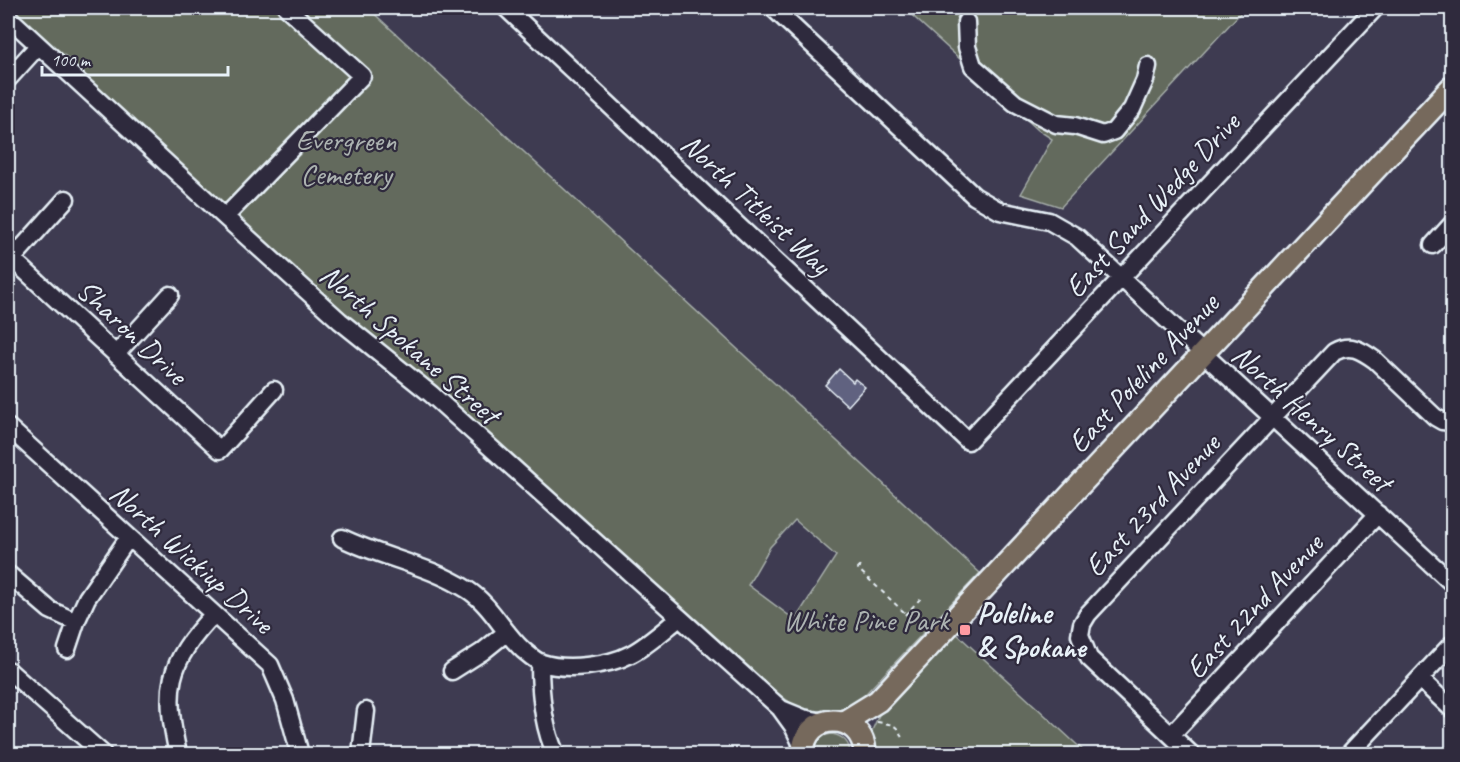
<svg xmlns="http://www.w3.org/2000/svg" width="1460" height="762" font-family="Caveat,sans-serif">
<rect width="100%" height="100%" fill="#3e3b51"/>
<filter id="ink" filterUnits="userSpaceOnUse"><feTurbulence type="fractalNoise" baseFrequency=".0167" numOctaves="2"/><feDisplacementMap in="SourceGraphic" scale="12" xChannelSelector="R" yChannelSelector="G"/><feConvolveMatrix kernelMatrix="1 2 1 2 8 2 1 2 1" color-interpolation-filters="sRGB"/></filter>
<g filter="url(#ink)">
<!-- green -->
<path fill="#646a5d" stroke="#a6aeaa" stroke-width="1.5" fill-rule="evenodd" d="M8,8H368L980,573L853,707L835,715L807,711L795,706L757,678L752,683L8,17ZM795,520L836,556L795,620L748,585L770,547Z
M904,8H1245L1061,207L1021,194L1052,139L1038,130Z
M957,634L1087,754H869L870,735L879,715Z
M832,734C843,736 850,743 850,754H814L816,742L826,735Z"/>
<!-- building -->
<path fill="#616280" stroke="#e8f1f8" stroke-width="1.5" d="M839,369L853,382L855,379L865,387L848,406L825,385Z"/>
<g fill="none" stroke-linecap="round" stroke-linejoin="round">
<!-- minor casing -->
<g stroke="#e8f1f8" stroke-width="21">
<path id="minor" d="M506,8L968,441L1375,8
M773,8L974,196L1000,211L1049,221L1077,237L1452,583
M8,17L225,217L340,321L431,394L780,708L793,726L803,747
M966,22L967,47L973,66L1015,103L1056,124L1075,126L1103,135L1114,131L1132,109L1145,80L1148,66
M8,79L38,46
M225,217L362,76L287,8
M1433,245L1452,224
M8,255L220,450L274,390
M12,259L66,199
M116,354L170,295
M8,427L270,665L285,700L300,754
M342,538C383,558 429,565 468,590C491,605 503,632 523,650C528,654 535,661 542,663C566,671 608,666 631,654C648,645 663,631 678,619
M8,574L50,610L76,622
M67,649L76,622L87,598L129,537
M540,662C540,692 543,728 556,754
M8,670L103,754
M452,671L482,652L507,632
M1420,679L1452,709
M781,709L803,718L823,722
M1171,735L1378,514
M178,754C164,689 166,664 214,614
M361,754L366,711
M1191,754L1089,658L1080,635L1082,624L1088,614L1334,352C1350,343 1361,350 1375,360L1435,417L1442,421L1452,422
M1349,754L1452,644"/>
</g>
<!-- major casing -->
<g stroke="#e8f1f8" stroke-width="26">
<path id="major" d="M844,722L878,701L1452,87
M803,754C803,710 864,710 865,754"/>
</g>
<!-- path -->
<path stroke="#e8f1f8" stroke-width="2" stroke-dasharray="4.5 4.5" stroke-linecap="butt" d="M861,566L858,569L906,614
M909,611L918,620
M905,615L922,597
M877,722C894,725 897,723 903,741"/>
<!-- minor -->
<use href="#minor" stroke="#2f2a3d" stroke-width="16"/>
<!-- major -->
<use href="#major" stroke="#76695c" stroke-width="21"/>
</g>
</g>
<!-- markers -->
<rect fill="#ff9aa2" stroke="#2f2a3d" stroke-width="2" x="959" y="624" width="12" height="12" rx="3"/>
<g text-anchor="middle" stroke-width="4.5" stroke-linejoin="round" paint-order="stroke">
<!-- park labels -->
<g font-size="30" fill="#adb4b2" stroke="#2f2a3d">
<text x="346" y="150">Evergreen<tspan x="346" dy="34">Cemetery</tspan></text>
<text x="866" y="630">White Pine Park</text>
</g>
<!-- street labels -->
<g font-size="30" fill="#e8f1f8" stroke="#2f2a3d">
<text transform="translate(756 204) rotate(43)" y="10">North Titleist Way</text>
<text transform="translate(1152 205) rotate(-47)" y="10">East Sand Wedge Drive</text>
<text transform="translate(132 332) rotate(43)" y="10">Sharon Drive</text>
<text transform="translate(410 344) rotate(41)" y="10">North Spokane Street</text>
<text transform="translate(1143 373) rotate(-47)" y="10">East Poleline Avenue</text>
<text transform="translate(1312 418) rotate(42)" y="10">North Henry Street</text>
<text transform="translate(1152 505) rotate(-47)" y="10">East 23rd Avenue</text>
<text transform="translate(192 558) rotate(42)" y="10">North Wickiup Drive</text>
<text transform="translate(1254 606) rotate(-47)" y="10">East 22nd Avenue</text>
</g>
<!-- poi labels -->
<g font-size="30" font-weight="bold" fill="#e8f1f8" stroke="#2f2a3d" text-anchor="start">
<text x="977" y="623">Poleline<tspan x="977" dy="34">&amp; Spokane</tspan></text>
</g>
</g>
<!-- margin -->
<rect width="1460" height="762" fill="none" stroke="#2f2a3d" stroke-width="30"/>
<rect x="15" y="15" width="1430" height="732" fill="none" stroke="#e8f1f8" stroke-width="2" filter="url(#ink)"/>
<!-- scale -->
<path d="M42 66v9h186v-9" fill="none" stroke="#e8f1f8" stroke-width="3"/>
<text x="51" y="66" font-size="18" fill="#e8f1f8" stroke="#2f2a3d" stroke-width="4.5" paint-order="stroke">100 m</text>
</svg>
